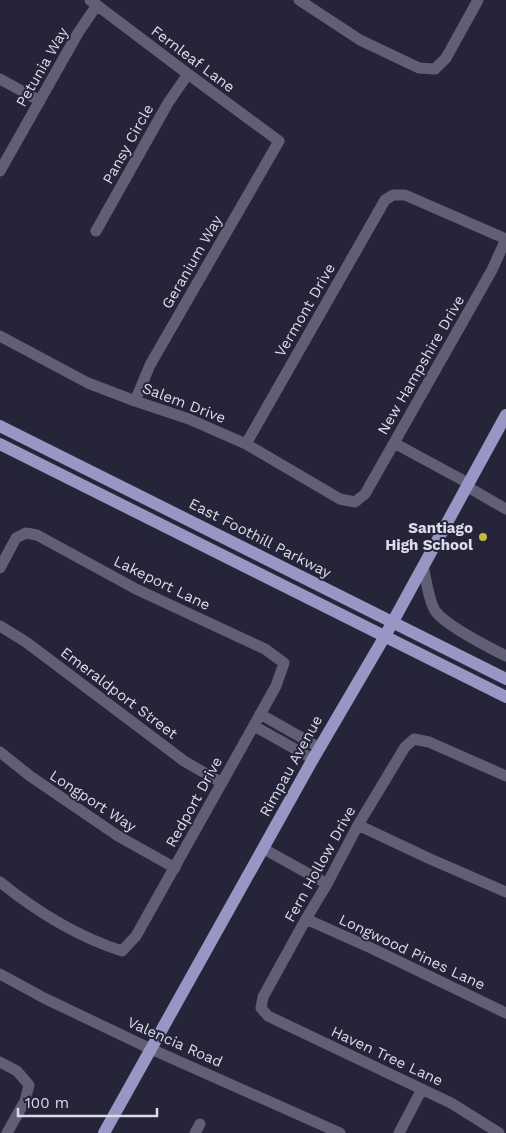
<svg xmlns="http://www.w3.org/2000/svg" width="506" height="1133" font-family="'Work Sans',sans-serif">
<rect width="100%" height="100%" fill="#262438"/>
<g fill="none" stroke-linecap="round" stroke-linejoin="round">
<!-- minor -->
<path stroke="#605f75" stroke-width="11" d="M90,0L188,74L279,141L150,365L135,401
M299,0L360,40L419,68L435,69L446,58L478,0
M0,79L40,101
M0,171L78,33L97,5
M96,231L168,103L188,74
M0,336L88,383L135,401L189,419L246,444L340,499L355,502L365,494L394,443L492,270L506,239L405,195H393L385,200L246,444
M394,443L468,483
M466,486L506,509
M423,566C426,578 429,603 436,612C448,627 488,647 506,656
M0,568L16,538L26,533L37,535L136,589L265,649L284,663L276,686L136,936L122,951C78,937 36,911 0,882
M0,626L26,642L184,761L222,783
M260,714L320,748
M254,726L313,759
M0,752L30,776L118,836L175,868
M358,825L428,858L506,892
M264,849L327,884
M306,919L371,948L506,1013
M0,974L44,998L151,1049L340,1133
M0,1062L17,1071L29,1085L25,1101L7,1133
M195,1133L200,1124
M399,1133L422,1089
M499,1133L451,1103L268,1016L261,1008L263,997L306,919L327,884L358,825L405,747L414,739L429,742L506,776"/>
<!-- major -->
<path stroke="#9896c4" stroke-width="12" d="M0,426L506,679
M0,444L506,697
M104,1133L313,759L385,636L506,415"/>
</g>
<!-- markers -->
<circle fill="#c2bd3f" stroke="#262438" stroke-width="2" cx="483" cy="537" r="5"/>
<g text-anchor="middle" stroke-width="4" stroke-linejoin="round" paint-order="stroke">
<!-- street labels -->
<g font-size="15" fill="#dbdbe9" stroke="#262438">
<text transform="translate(193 59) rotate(37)" y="5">Fernleaf Lane</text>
<text transform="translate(42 67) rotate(-60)" y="5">Petunia Way</text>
<text transform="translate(128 144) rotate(-61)" y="5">Pansy Circle</text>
<text transform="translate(192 262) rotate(-60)" y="5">Geranium Way</text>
<text transform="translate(305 310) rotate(-60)" y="5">Vermont Drive</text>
<text transform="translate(421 365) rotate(-60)" y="5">New Hampshire Drive</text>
<text transform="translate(184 403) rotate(21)" y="5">Salem Drive</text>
<text transform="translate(260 538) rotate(27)" y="5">East Foothill Parkway</text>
<text transform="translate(162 583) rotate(26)" y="5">Lakeport Lane</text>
<text transform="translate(119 693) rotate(37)" y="5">Emeraldport Street</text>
<text transform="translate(291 766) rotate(-61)" y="5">Rimpau Avenue</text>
<text transform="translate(93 801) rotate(33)" y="5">Longport Way</text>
<text transform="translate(194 802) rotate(-61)" y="5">Redport Drive</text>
<text transform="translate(320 864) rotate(-61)" y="5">Fern Hollow Drive</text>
<text transform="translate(412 952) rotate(25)" y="5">Longwood Pines Lane</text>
<text transform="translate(175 1042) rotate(24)" y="5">Valencia Road</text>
<text transform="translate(387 1056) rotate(25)" y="5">Haven Tree Lane</text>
</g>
<!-- poi labels -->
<g font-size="15" font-weight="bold" fill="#dbdbe9" stroke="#262438" text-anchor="end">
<text x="473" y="533">Santiago<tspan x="473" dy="17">High School</tspan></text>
</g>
</g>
<!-- scale -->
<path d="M18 1108v8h139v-8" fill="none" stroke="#dbdbe9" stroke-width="2.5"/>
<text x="25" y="1108" font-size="15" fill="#dbdbe9" stroke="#262438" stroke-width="4" paint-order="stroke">100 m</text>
</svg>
